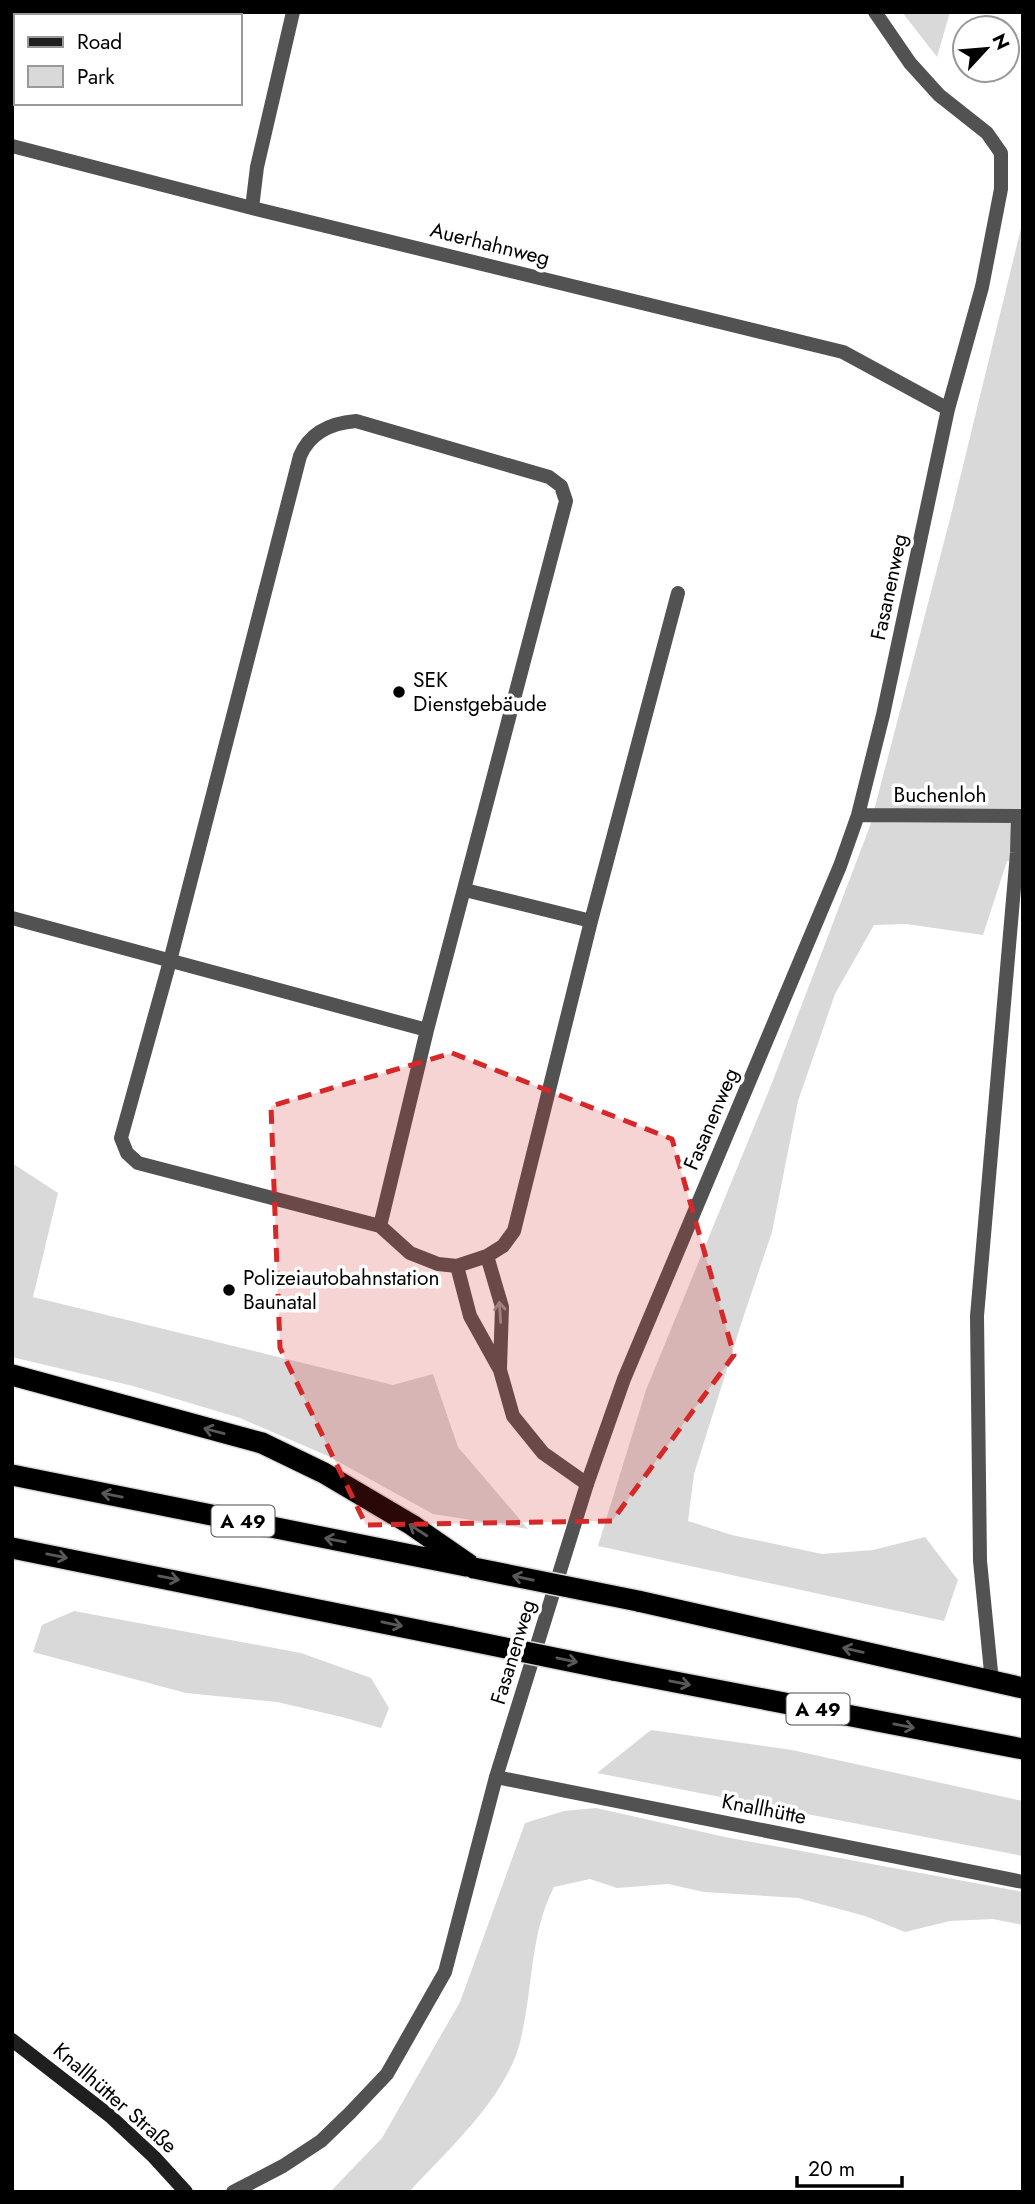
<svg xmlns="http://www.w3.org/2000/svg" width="1035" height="2204" font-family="Jost,sans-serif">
<rect width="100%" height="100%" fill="#fff"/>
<!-- green -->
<path fill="#d9d9d9" d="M902,12H950L937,57Z
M1023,220V864L1007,861L983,935L906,924L874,925L835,994L798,1101L772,1232L741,1324L694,1474L688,1521L732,1535L822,1554L873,1550L925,1537L958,1580L944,1621L598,1546L646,1390L770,1088L870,826L951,515Z
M12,1163L58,1193L33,1297L393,1385L433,1374L458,1447L528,1529L433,1514L328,1456L240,1418L133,1386L12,1357Z
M74,1611L301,1653L371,1678L389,1708L381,1728L342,1717L277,1702L186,1693L33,1652L42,1625Z
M651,1730L792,1750L1023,1801V1856L597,1773Z
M596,1808L725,1837L1023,1892V1925L993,1919L950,1921L905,1932L865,1916L798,1898L704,1892L668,1884L617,1888L590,1879L554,1887C530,1933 533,1988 521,2038C509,2095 448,2150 409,2192H330L382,2138L460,2002L525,1823L564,1811Z"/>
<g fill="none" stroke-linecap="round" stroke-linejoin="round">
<!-- highway casing -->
<g stroke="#dbdbdb" stroke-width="24">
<path id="highway" d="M12,1375L262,1443L324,1473L412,1525L474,1568
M12,1475L466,1566
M12,1548L452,1637
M638,1601L1023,1688
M613,1670L1023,1749"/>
</g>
<!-- lane -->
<path stroke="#525252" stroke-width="14" d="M465,890L591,921
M12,918L427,1030
M380,1226L427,1030L566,501L561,486L549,477L356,421C331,423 310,432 300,456L170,961L121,1138L127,1153L138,1163L380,1226L410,1253L438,1264L457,1266L487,1256L503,1246L514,1231L591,921L678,593
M487,1256L502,1307L500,1368
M457,1266L470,1316L500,1370L513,1416L543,1453L587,1484
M992,1682L980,1561L977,1316L1017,853L1018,816
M496,1777L1023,1882"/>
<!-- street -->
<path stroke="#525252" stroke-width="14" d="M12,146L252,208L843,352L948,409
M252,208L257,167L293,12
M858,815L1023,816
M233,2192L283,2166L321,2141L350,2113L387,2074L445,1972L496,1777L587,1484L624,1379L840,866L858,815L883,715L948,409L982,287L1001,189V153L987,133L939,95L910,63L875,12"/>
<!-- secondary -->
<path stroke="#1f1f1f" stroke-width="14" d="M12,2040L110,2116L154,2157L186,2192"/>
<!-- highway -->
<use href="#highway" stroke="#000" stroke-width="21"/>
<!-- highway-bridge casing -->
<g stroke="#dbdbdb" stroke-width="24" stroke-linecap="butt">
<path id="highway-bridge" d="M474,1568L638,1601
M452,1637L613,1670"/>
</g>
<!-- highway-bridge -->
<use href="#highway-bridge" stroke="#000" stroke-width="21"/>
</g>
<!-- one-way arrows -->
<defs><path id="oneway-shaft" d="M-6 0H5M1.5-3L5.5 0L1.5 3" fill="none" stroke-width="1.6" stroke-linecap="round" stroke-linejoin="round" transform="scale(1.75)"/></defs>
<use stroke="#979797" href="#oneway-shaft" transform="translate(500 1312) rotate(-94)"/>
<g stroke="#595959">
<use href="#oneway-shaft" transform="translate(214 1431) rotate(-165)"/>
<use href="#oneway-shaft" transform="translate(112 1495) rotate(-169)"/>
<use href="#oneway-shaft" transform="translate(418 1530) rotate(-147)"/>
<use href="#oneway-shaft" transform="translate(335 1540) rotate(-169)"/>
<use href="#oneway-shaft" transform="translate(57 1556) rotate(11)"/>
<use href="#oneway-shaft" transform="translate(169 1578) rotate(11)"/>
<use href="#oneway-shaft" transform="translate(523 1578) rotate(-168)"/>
<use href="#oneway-shaft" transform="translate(392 1624) rotate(12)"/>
<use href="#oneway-shaft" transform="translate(853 1650) rotate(-167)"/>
<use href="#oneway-shaft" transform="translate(567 1660) rotate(12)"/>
<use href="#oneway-shaft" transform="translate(680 1683) rotate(11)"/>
<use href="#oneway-shaft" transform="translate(904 1726) rotate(11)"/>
</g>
<!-- marked area -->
<path fill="#d62828" fill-opacity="0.2" stroke="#d62828" stroke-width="5" stroke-dasharray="14 9" stroke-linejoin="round" d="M452,1053L672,1139L734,1355L612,1521L366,1525L280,1348L271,1106Z"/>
<!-- markers -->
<g fill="#000" stroke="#fff" stroke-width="2.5">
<circle cx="399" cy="692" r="7"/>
<circle cx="229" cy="1290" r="7"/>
</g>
<g text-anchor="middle" stroke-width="7" stroke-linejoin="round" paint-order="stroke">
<!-- shield labels -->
<g fill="#fff" stroke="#4c4c4c" stroke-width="2">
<rect x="211.5" y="1505.5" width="63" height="31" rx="5"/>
<rect x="786.5" y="1693.5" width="63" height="31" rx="5"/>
</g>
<g font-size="19" font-weight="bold" fill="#000">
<text x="243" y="1528">A 49</text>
<text x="818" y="1716">A 49</text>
</g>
<!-- street labels -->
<g font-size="21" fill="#000" stroke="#fff">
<text transform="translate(490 244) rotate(14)" y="7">Auerhahnweg</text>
<text transform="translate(889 587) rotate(-78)" y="7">Fasanenweg</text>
<text x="940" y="802">Buchenloh</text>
<text transform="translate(711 1119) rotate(-67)" y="7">Fasanenweg</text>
<text transform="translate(513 1652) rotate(-73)" y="7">Fasanenweg</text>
<text transform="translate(764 1809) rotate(11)" y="7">Knallhütte</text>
<text transform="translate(115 2098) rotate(41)" y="7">Knallhütter Straße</text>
</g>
<!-- poi labels -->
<g font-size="21" fill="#000" stroke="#fff" text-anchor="start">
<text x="413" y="687">SEK<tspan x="413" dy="24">Dienstgebäude</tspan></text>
<text x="243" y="1285">Polizeiautobahnstation<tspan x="243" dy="24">Baunatal</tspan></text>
</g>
</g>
<!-- border -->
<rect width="1035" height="2204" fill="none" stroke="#000000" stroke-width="28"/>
<!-- legend -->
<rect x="14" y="14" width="228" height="91" fill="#ffffff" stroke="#999999" stroke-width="2"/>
<rect x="28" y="37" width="35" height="10" fill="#1f1f1f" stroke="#999999" stroke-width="2"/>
<text x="77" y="49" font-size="21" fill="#000000">Road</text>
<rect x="28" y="66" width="35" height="21" fill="#d9d9d9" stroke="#999999" stroke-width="2"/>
<text x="77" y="84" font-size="21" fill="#000000">Park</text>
<!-- north arrow -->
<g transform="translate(986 49) rotate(64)"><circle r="33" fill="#ffffff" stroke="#999999" stroke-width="2"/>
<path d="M0-5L12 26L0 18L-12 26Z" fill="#000000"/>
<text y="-10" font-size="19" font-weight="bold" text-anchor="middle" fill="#000000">N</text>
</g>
<!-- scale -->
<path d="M797 2176v10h105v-10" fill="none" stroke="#000000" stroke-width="3.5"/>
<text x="808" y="2176" font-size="21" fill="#000000" stroke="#ffffff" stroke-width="5" paint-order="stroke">20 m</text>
</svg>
